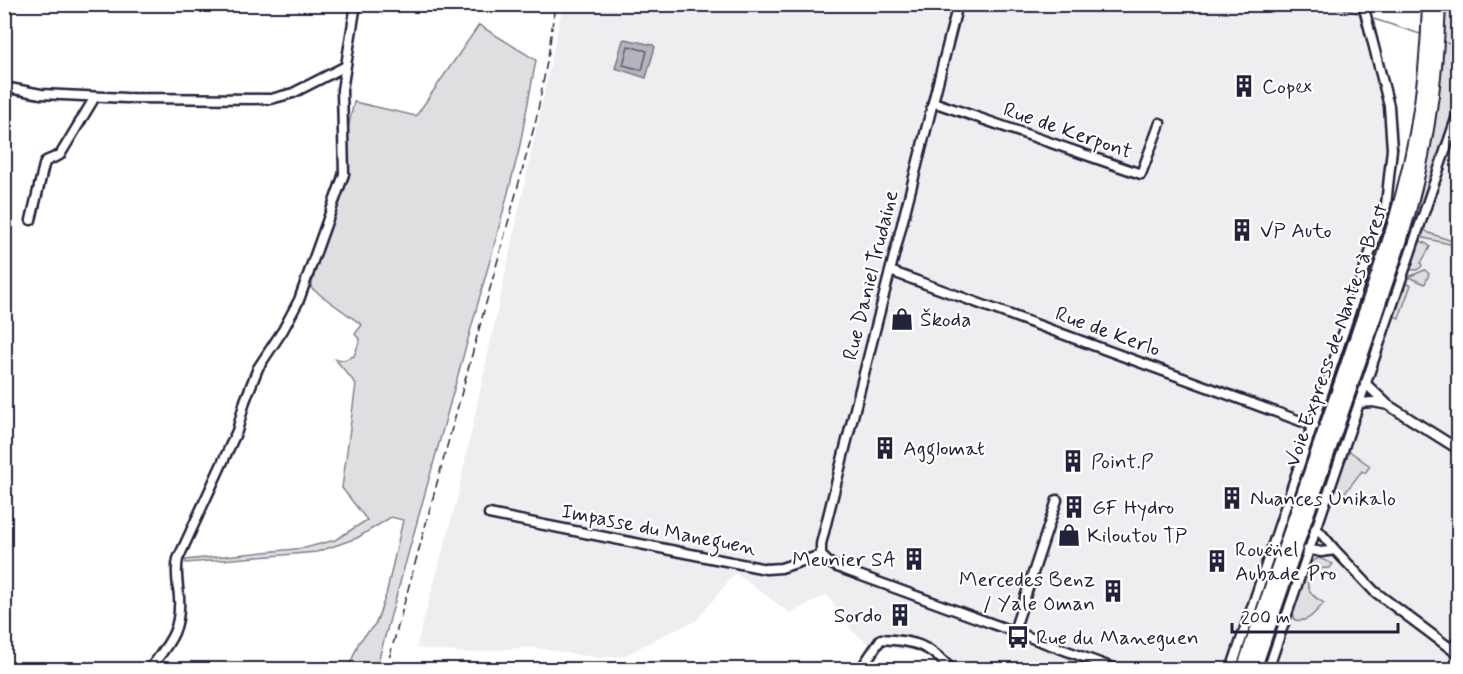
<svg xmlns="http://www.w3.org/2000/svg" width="1463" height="674" font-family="Mynerve,sans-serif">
<rect width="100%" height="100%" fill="#fff"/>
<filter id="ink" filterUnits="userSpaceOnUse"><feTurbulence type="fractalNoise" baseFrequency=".0167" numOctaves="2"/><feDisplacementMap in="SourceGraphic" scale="12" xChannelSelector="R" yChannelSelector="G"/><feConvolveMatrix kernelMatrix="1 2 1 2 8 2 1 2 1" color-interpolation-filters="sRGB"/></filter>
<g filter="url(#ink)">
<!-- built -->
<path fill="#eeeef1" d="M563,5H1371L1372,38L1389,106V188L1231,669H945L928,652L871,646L853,632L827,595L790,613L735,573L696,621L661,636L624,656L599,658L529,647L467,653L416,648L456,503Z
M1458,113V669L1268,670Z"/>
<!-- green -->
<path fill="#dfdfe2" stroke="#80808e" stroke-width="1.5" d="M1445,5H1458V99L1420,208L1416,207C1433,140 1444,74 1445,5Z
M479,25L536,60L519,150L497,235L376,669H348L359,642L376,623L386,595L403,520L391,517L357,538L317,552L186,563L185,560L305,548L335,540L367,520L342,488L356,384L335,359L344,360L354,356L360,340L355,334L362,325L311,288L354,102L416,116Z
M1425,230L1429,233L1458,243V246L1424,238L1421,234Z
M1419,240L1427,244L1430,247L1421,263L1422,266L1417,270H1412L1409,267Z
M1425,270L1429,274L1425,284L1408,277Z
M1407,284L1411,285L1399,318L1394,316L1404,285Z
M1348,450L1370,466L1365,473L1362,471L1344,494L1336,487Z
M1319,558L1333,564L1330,568C1319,567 1303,575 1309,589C1311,596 1318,599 1324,603C1316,611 1308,624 1295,620L1292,610L1307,564Z"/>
<!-- water -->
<path fill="#b4b4bc" stroke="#7a7a88" stroke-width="1.5" d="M625,39L653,45L655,47L646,78L615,68L623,40Z"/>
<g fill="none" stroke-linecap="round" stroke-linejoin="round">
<!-- shore -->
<path stroke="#5c5c6f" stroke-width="1.5" d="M628,46L647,51L642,70L623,65Z"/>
<!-- stream -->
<path stroke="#7a7a88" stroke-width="1.5" d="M1327,4L1357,13
M1374,19L1420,34
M1447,43L1458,47"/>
<!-- minor casing -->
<g stroke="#22223b" stroke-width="13">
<path id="minor" d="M4,87L41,94L126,98L271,99L293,93L344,67
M933,102L1141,174L1160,123
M31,220L44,165L46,161L60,155L95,97
M890,271L1314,426
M1365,383L1388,405L1458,449
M1359,403L1373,402L1388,405
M489,514L766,569L781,568L821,555
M1315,529L1320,532L1335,550L1374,591L1458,654
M1308,549L1321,552L1335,550
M821,555V544L840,468L958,4
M821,555L828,562L837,567L1119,670
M1014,631L1057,500
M1452,649L1458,640
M149,670C169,643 181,632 179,597C178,584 175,572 178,559L237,431L245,401L258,368L283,330L299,300L344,174L342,90L356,4
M860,670L881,639C915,641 928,644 952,670
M1231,670L1386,205L1392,149L1389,106L1363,4
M1268,670L1458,113"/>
</g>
<!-- highway casing -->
<g stroke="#22223b" stroke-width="16">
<path id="highway" d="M1243,670L1384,257C1412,171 1427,95 1429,4
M1254,670L1400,242C1425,161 1436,89 1439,4"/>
</g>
<!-- minor -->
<use href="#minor" stroke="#fff" stroke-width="8"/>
<!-- highway -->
<use href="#highway" stroke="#fff" stroke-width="12"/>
<!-- rail -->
<path stroke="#22223b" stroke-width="1.5" stroke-dasharray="9 4.5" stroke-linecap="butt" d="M386,670L536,120L549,51L555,4"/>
</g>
</g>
<!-- icons -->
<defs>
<g id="building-bare" transform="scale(1.8)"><path d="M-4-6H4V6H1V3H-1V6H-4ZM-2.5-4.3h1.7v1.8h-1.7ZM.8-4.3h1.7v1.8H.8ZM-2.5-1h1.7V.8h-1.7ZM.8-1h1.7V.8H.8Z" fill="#22223b" stroke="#fff" stroke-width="2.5" paint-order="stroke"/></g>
<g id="shop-bare" transform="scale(1.8)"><path d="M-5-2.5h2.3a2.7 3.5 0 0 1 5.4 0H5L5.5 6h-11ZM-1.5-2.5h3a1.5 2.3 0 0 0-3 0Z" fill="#22223b" stroke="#fff" stroke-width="2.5" paint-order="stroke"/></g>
<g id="bus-bare" transform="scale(1.8)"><path d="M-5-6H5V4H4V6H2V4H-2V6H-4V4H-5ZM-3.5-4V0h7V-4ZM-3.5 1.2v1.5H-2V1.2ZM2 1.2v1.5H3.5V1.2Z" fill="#22223b" stroke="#fff" stroke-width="2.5" paint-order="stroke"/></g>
</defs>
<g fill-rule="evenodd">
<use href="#building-bare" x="1244" y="86"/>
<use href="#building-bare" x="1242" y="230"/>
<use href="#shop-bare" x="902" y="319"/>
<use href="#building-bare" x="885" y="448"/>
<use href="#building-bare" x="1073" y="461"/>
<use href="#building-bare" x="1232" y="498"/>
<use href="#building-bare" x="1074" y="507"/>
<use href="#shop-bare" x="1069" y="535"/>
<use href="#building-bare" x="914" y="559"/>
<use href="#building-bare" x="1217" y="561"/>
<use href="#building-bare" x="1113" y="591"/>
<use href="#building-bare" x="900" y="615"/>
<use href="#bus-bare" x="1018" y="637"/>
</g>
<g text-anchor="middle" stroke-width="4.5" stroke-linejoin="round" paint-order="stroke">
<!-- poi labels -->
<g font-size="21" fill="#22223b" stroke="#fff" text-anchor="start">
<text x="1262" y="93">Copex</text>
<text x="1260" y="237">VP Auto</text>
<text x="920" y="326">Škoda</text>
<text x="903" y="455">Agglomat</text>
<text x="1091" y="468">Point.P</text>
<text x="1250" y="505">Nuances Unikalo</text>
<text x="1092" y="514">GF Hydro</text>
<text x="1087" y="542">Kiloutou TP</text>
<text x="1235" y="556">Rouënel<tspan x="1235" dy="24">Aubade Pro</tspan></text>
<text x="896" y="566" text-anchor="end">Meunier SA</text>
<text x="1095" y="586" text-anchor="end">Mercedes Benz<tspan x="1095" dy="24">/ Yale Oman</tspan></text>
<text x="882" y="622" text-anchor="end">Sordo</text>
<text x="1036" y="644">Rue du Maneguen</text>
</g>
<!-- street labels -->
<g font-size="21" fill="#22223b" stroke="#fff">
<text transform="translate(1068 130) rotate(19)" y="7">Rue de Kerpont</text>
<text transform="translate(870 275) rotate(-76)" y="7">Rue Daniel Trudaine</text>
<text transform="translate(1108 331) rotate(20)" y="7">Rue de Kerlo</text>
<text transform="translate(1336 335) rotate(-71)" y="7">Voie Express de Nantes à Brest</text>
<text transform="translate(659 529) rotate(11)" y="7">Impasse du Maneguen</text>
</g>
</g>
<!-- margin -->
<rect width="1463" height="674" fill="none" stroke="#fff" stroke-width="24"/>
<rect x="12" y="12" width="1439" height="650" fill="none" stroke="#22223b" stroke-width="2" filter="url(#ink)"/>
<!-- scale -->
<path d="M1232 623v9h166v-9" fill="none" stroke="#22223b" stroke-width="3"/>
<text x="1241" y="623" font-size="18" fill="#22223b" stroke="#ffffff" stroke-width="4.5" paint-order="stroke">200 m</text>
</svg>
